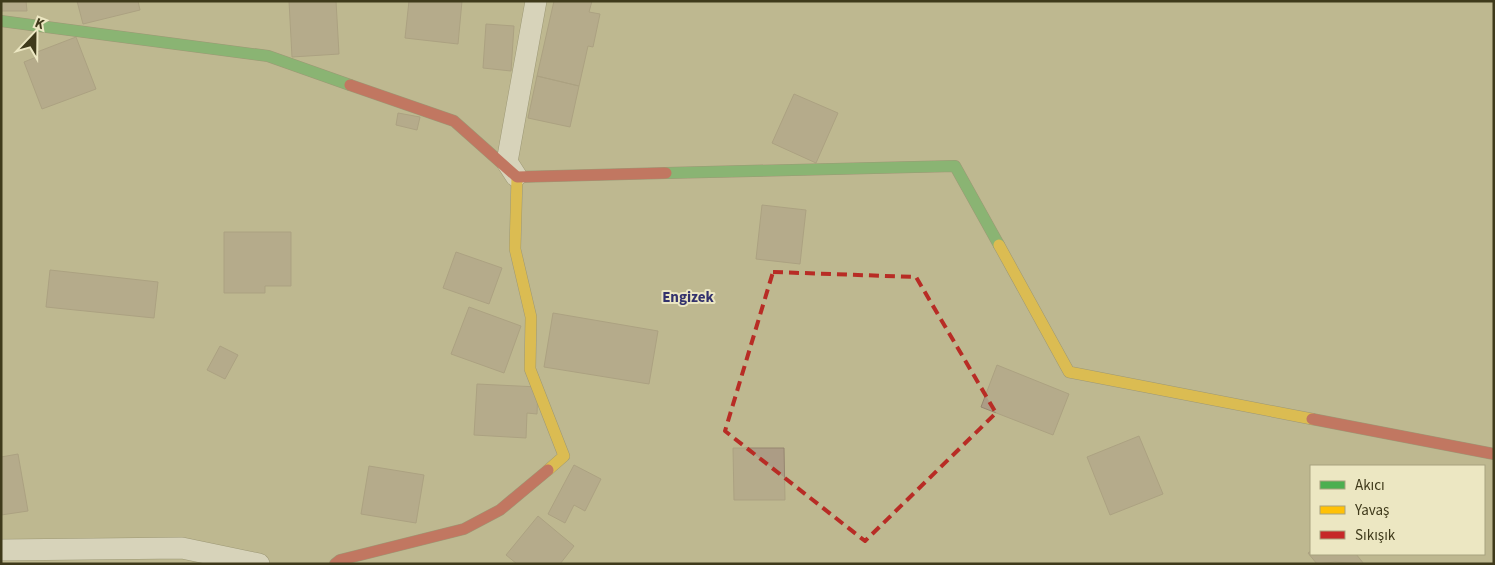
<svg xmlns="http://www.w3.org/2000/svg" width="1495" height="565" font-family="'Source Sans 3',sans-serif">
<rect width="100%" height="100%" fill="#beb890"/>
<!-- building -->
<path fill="#ac9c85" stroke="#968670" d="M1,1H26L27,11H1Z
M77,1H138L140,10L83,24Z
M289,1H336L339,54L292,57Z
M409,1H462L458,44L405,38Z
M554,1H592L589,12L600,14L593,47L588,46L579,86L537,76Z
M486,24L514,26L511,71L483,68Z
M76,37L96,89L42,109L24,62L39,56L37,52Z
M537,76L579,86L570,127L528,118Z
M794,94L838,113L816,163L772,143Z
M398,113L420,117L417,130L396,125Z
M762,205L806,210L800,264L756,259Z
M224,232H291V286H265V293H224Z
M456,252L502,268L489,304L443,288Z
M50,270L158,282L154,318L46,307Z
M469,307L521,326L504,373L451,354Z
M553,313L658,331L649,384L544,367Z
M220,346L238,355L225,379L207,370Z
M997,365L1069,394L1053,435L981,407Z
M477,384L538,387L537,414L527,413L526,438L474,435Z
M1139,436L1163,494L1110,515L1087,457Z
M733,448H784L785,500H734Z
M18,454L28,511L1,515V457Z
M574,465L601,479L585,511L574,505L565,523L548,514Z
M369,466L424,475L416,523L361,514Z
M538,516L574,546L560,564H517L506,555Z
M1311,551V554H1356L1364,564L1335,562L1317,564L1308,553Z"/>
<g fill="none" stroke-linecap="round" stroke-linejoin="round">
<!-- street casing -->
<g stroke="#767154" stroke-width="22">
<path id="street" d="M516,176L507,162L536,1
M1,550L182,548L259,564"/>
</g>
<!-- fast casing -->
<g stroke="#767154" stroke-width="12">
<path id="fast" d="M1,21L268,56L350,85
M666,173L955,166L999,245"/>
</g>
<!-- slow casing -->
<g stroke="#767154" stroke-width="12">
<path id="slow" d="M517,177L515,249L531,317L530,369L564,456L548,470
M999,245L1069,372L1312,419"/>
</g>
<!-- jam casing -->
<g stroke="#767154" stroke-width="12">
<path id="jam" d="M350,85L454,121L517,177L666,173
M1312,419L1494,454
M335,564L340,560L464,529L500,510L548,470"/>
</g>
<!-- street -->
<use href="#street" stroke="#f5f4ee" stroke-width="21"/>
<!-- fast -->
<use href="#fast" stroke="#4caf50" stroke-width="11"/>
<!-- slow -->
<use href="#slow" stroke="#ffc107" stroke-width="11"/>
<!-- jam -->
<use href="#jam" stroke="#c62828" stroke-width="11"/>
</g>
<!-- marked area -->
<path d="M0 0H1495V565H0ZM773,272L916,277L996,413L865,541L725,431Z" fill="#beb890" fill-opacity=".55" fill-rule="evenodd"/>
<path fill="none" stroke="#b82c25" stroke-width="4" stroke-dasharray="10 6" stroke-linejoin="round" d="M773,272L916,277L996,413L865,541L725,431Z"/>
<g text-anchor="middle" stroke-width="4" stroke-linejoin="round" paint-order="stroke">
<!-- quarter labels -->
<g font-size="15" font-weight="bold" fill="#33326d" stroke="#ece7c2">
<text x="688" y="302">Engizek</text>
</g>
</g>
<!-- border -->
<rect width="1495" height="565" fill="none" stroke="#3f3a1b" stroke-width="5"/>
<!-- legend -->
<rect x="1310" y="465" width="175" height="90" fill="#ece7c2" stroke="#a7a27f"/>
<rect x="1320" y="481" width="25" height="8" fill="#4caf50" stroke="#a7a27f"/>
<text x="1355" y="490" font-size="15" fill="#3f3a1b">Akıcı</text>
<rect x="1320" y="506" width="25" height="8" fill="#ffc107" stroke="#a7a27f"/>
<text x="1355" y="515" font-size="15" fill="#3f3a1b">Yavaş</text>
<rect x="1320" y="531" width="25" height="8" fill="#c62828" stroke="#a7a27f"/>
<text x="1355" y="540" font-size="15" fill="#3f3a1b">Sıkışık</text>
<!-- north arrow -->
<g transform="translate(35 35) rotate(22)" stroke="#ece7c2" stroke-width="4" paint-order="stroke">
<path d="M0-4L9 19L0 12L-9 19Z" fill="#3f3a1b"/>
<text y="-8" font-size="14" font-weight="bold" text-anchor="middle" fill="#3f3a1b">K</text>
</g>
</svg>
